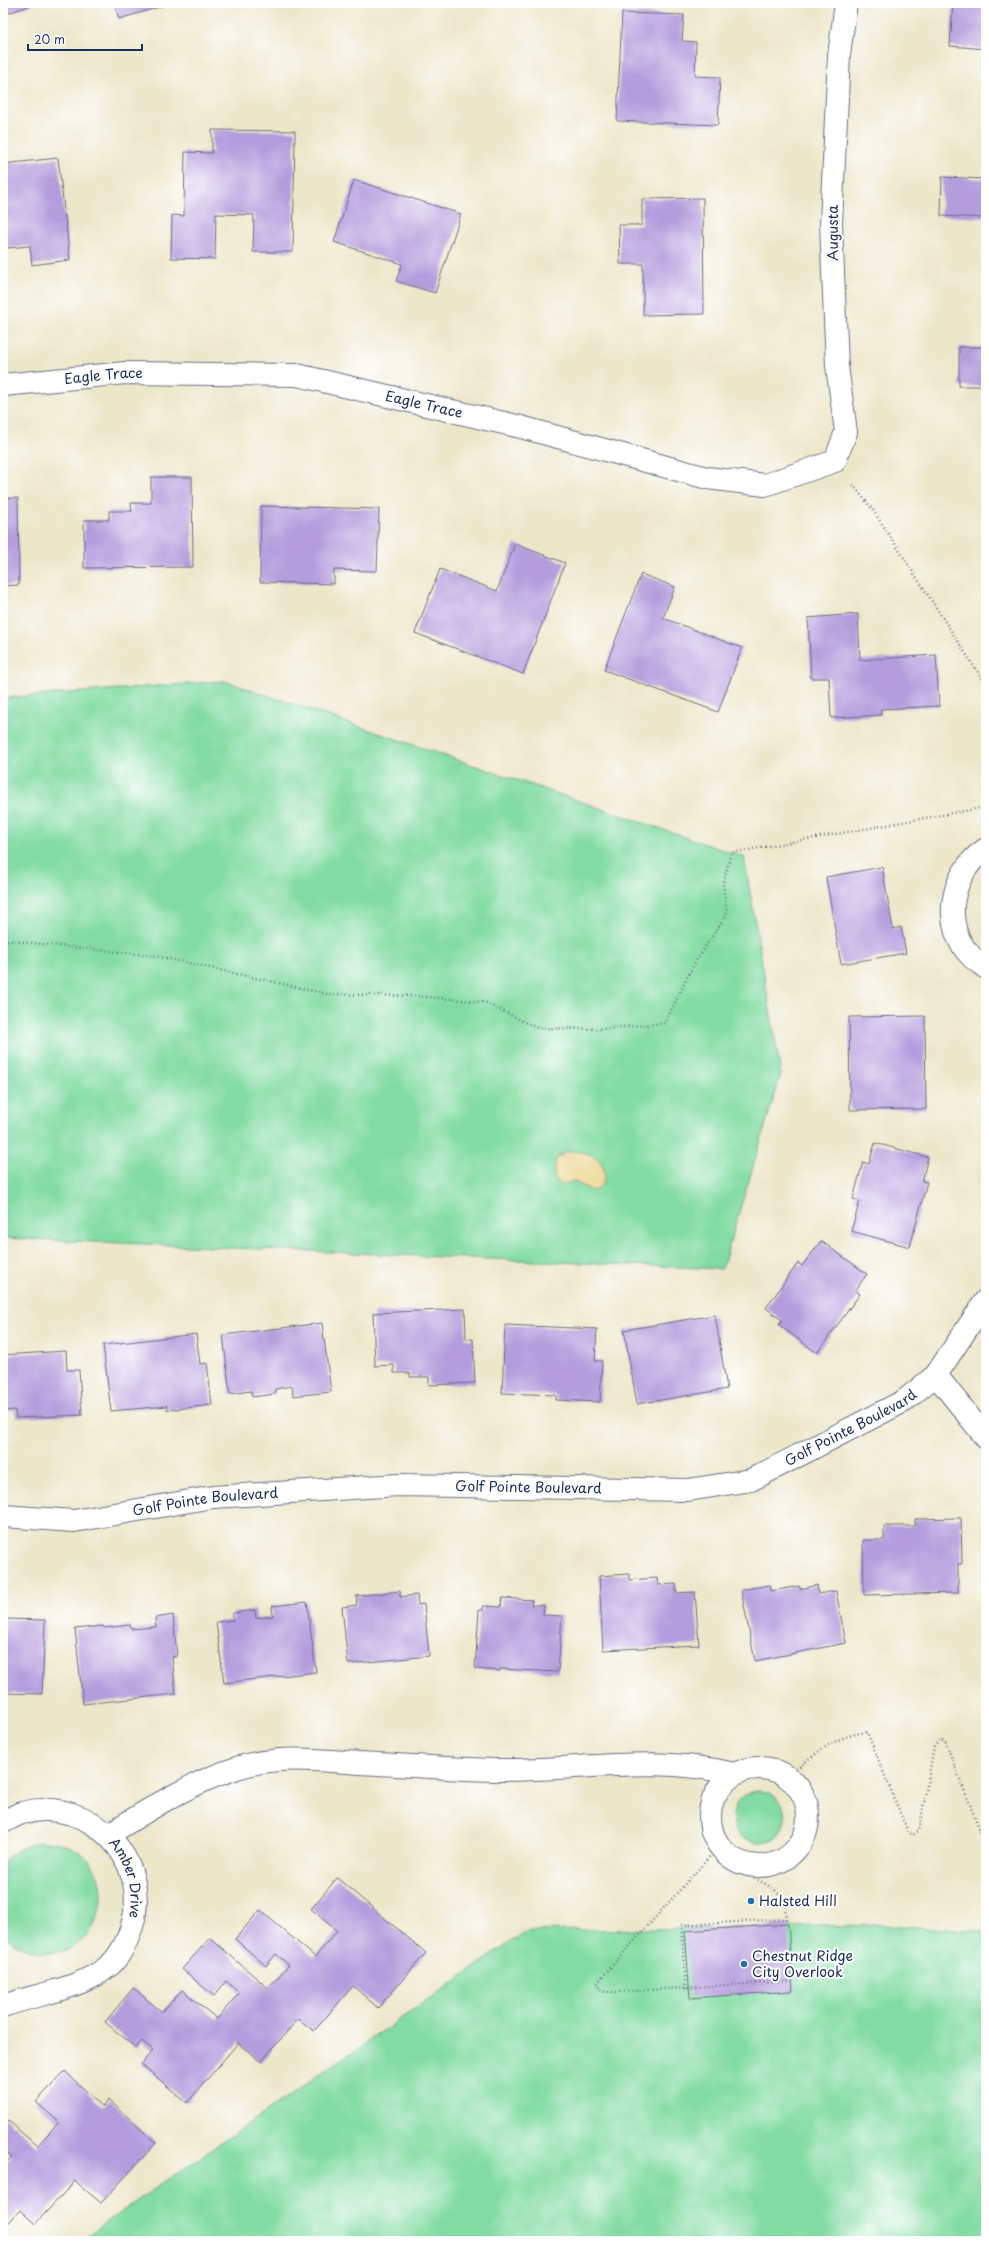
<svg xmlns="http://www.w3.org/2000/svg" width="989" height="2244" font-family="'Playpen Sans',sans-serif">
<rect width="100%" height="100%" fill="#fff"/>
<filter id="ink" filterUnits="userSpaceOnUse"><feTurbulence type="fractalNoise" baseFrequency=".025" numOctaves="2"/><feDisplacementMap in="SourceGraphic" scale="8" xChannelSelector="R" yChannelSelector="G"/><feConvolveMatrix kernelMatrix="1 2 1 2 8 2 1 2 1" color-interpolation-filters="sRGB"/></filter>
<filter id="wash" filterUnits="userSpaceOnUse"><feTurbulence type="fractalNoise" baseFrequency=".012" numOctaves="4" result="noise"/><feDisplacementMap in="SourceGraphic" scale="16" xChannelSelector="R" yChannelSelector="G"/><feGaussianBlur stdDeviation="0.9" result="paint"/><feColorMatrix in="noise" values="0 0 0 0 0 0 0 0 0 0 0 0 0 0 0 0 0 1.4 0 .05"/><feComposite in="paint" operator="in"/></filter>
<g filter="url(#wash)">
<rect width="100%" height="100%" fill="#ede7ca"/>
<!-- green -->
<path fill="#81dba2" stroke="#4e8580" d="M225,681L744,857L781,1074L722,1269L3,1238V698Z
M733 1817a26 26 0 1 1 52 0a26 26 0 1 1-52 0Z
M40,1842C46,1842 53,1842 58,1843C129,1857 106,1969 33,1951C21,1948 11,1943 3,1933V1863C12,1850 26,1846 40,1842Z
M882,1925L986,1931V2241H79L527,1931Z"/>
<!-- sand -->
<path fill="#eeda9e" stroke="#84847e" d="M576,1151C583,1152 591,1154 597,1158C608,1167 607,1187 593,1191L573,1181L562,1185L555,1179L554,1169L557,1158L566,1152Z"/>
<g id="blocks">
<!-- building -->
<path fill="#b49cdd" d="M3,3H37L3,15Z
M114,3H173L119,19Z
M953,4L986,7V49L950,46Z
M622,13L684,15L682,41L696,42L695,76L720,77L718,125L617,121Z
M212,130L295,131L293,252H253L254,215L216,214L215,259L171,258L172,215L184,216L185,152L212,153Z
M58,158L70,260L32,265L30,246L7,248L5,233H3V164Z
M942,177L986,179V218L941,216Z
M354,180L461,214L435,293L396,281L402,264L334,242Z
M703,198L704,314L643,315V264H620L619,225H642V199Z
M959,347H986V386H959Z
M151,477H192L193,567L84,568V520H109V511H132L131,503H151Z
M3,498H18L19,585L3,586Z
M261,506L379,509L377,571L334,570V584L260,582Z
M515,544L565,563L523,674L415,633L440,569L497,591Z
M641,574L675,587L663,618L742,648L718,712L604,670Z
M858,614L860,660L936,655L939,706L881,709V715L831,718L829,678H811L808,618Z
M882,867L893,929L901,927L906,953L841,964L826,877Z
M925,1016L926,1109L850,1110L849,1017Z
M875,1143L928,1157L922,1181L927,1182L910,1247L851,1231L860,1201L853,1199L863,1162L869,1164Z
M821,1241L867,1274L855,1291L860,1294L817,1353L779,1325L782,1320L766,1308L798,1263L802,1266Z
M465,1309L466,1339H473L475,1383L429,1385V1377H410V1373H394V1365L375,1366L373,1313Z
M715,1315L727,1389L637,1404L624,1330Z
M322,1323L331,1392L293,1396L292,1386L275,1389V1394L252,1397L251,1391L230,1394L223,1335Z
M505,1325L597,1329L595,1361H602L600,1402L556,1400V1395L502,1393Z
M196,1334L200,1364L207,1363L212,1405L167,1410V1406L111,1411L103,1345Z
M66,1351L67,1370H79L82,1415L16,1418L15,1410L3,1411V1355Z
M961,1518L962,1564H958V1593L864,1595L863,1540H884V1526H915V1519Z
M629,1574V1580L657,1578L658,1585L676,1584V1593L695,1592L699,1645L603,1650L599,1576Z
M770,1585L771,1591L799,1586L800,1589L817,1585L818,1594L836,1591L846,1643L755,1661L741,1590Z
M400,1591V1597L417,1595L418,1605L424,1604L429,1656L348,1664L342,1607L357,1605L356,1596Z
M502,1598L532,1600L531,1605H544L543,1615L562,1616L558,1672L500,1669V1671L475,1669L479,1610H483V1606L501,1607Z
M307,1602L316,1672L224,1683L216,1622L233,1620V1613L255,1610L256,1618L273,1616L272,1606Z
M173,1615L177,1656L172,1657L176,1694L83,1704L75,1629L103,1626L104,1628L130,1625L131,1629L156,1627L155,1618Z
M4,1619L45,1620L42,1694L3,1693Z
M337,1878L426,1953L378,2008L353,1986L314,2031L298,2019L261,2062L238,2043L187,2103L141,2064L153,2050L142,2041L136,2048L105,2022L133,1988L162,2012L182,1990L217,2019L239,1993L226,1981L214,1996L182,1969L210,1938L268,1988L289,1965L276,1954L266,1966L235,1939L260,1910L315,1957L337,1931L311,1909Z
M788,1924L793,1991L690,1998L685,1931Z
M65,2071L103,2107L109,2100L156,2143L101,2203L75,2181L35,2224L20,2210L3,2229V2166L12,2157L3,2148V2116L37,2146L59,2122L36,2102Z"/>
</g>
</g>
<g filter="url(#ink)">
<use href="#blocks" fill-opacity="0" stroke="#646f84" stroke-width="1"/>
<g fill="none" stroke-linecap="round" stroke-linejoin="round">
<!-- minor casing -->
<g stroke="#646f84" stroke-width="24">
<g id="minor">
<path id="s1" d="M3,385L125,373L297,375L521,427L707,478L765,485L835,461L846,432L837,366L831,224L839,55L846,3"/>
<path d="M986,849C951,871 940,926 971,956C976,961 981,964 986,968"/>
<path d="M936,1375L986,1438"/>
<path id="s2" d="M3,1516L74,1521L213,1497L398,1485L688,1490L751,1480L904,1401L936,1375L986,1300"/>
<circle cx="759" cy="1817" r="49"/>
<path id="s3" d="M3,1822C9,1819 16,1815 22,1813C90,1795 152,1859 132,1926C128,1939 121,1955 110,1965C80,1990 39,1993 3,2006"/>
<path d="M108,1835C149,1809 190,1783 237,1768C277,1755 318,1760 359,1763C404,1765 450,1769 495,1770C575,1771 655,1754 734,1774"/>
</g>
</g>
<!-- path -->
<path stroke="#646f84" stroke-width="2.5" stroke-dasharray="1 3" stroke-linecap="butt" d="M853,485L873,510L986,685
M3,940L157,956L327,994L415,996L484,1002L537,1028L601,1029L665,1023L694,964L727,914L723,884L731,853L986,807
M787,1777C814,1755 831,1737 867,1732L908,1832L913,1835L919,1831L934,1746L940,1739L945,1741L983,1838L986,1839
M722,1847L712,1854L601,1978L598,1983L599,1989L605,1992H617L792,1981
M686,1989L682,1925L786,1919C785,1914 786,1908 785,1903C781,1890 759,1880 747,1875L749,1865"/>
<!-- minor -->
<use href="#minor" stroke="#fff" stroke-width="22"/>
</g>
</g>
<!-- markers -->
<g fill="#1f6fb2" stroke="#fff" stroke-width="1.5">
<circle cx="751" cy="1901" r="4"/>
<circle cx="744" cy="1964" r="4"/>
</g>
<g text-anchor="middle" stroke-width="4" stroke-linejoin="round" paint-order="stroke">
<!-- street labels -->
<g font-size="14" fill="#1b2f5e" stroke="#fff">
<text transform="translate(833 233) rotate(-90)" y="5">Augusta</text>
<text dy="5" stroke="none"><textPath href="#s1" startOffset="101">Eagle Trace</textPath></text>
<text dy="5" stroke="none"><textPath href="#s1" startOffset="425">Eagle Trace</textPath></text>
<text dy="5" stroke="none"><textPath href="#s2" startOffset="864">Golf Pointe Boulevard</textPath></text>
<text dy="5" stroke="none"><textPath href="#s2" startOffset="528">Golf Pointe Boulevard</textPath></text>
<text dy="5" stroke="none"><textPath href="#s2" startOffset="204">Golf Pointe Boulevard</textPath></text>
<text dy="5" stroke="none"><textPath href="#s3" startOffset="162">Amber Drive</textPath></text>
</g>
<!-- poi labels -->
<g font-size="14" fill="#1b2f5e" stroke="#fff" text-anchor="start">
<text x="759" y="1906">Halsted Hill</text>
<text x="752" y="1961">Chestnut Ridge<tspan x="752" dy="16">City Overlook</tspan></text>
</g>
</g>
<!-- margin -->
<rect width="989" height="2244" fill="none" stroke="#fff" stroke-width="16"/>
<!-- scale -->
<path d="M28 44v6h114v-6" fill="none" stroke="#1b2f5e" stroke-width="2"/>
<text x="34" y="44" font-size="12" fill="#1b2f5e" stroke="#ffffff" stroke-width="3" paint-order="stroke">20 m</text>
</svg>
